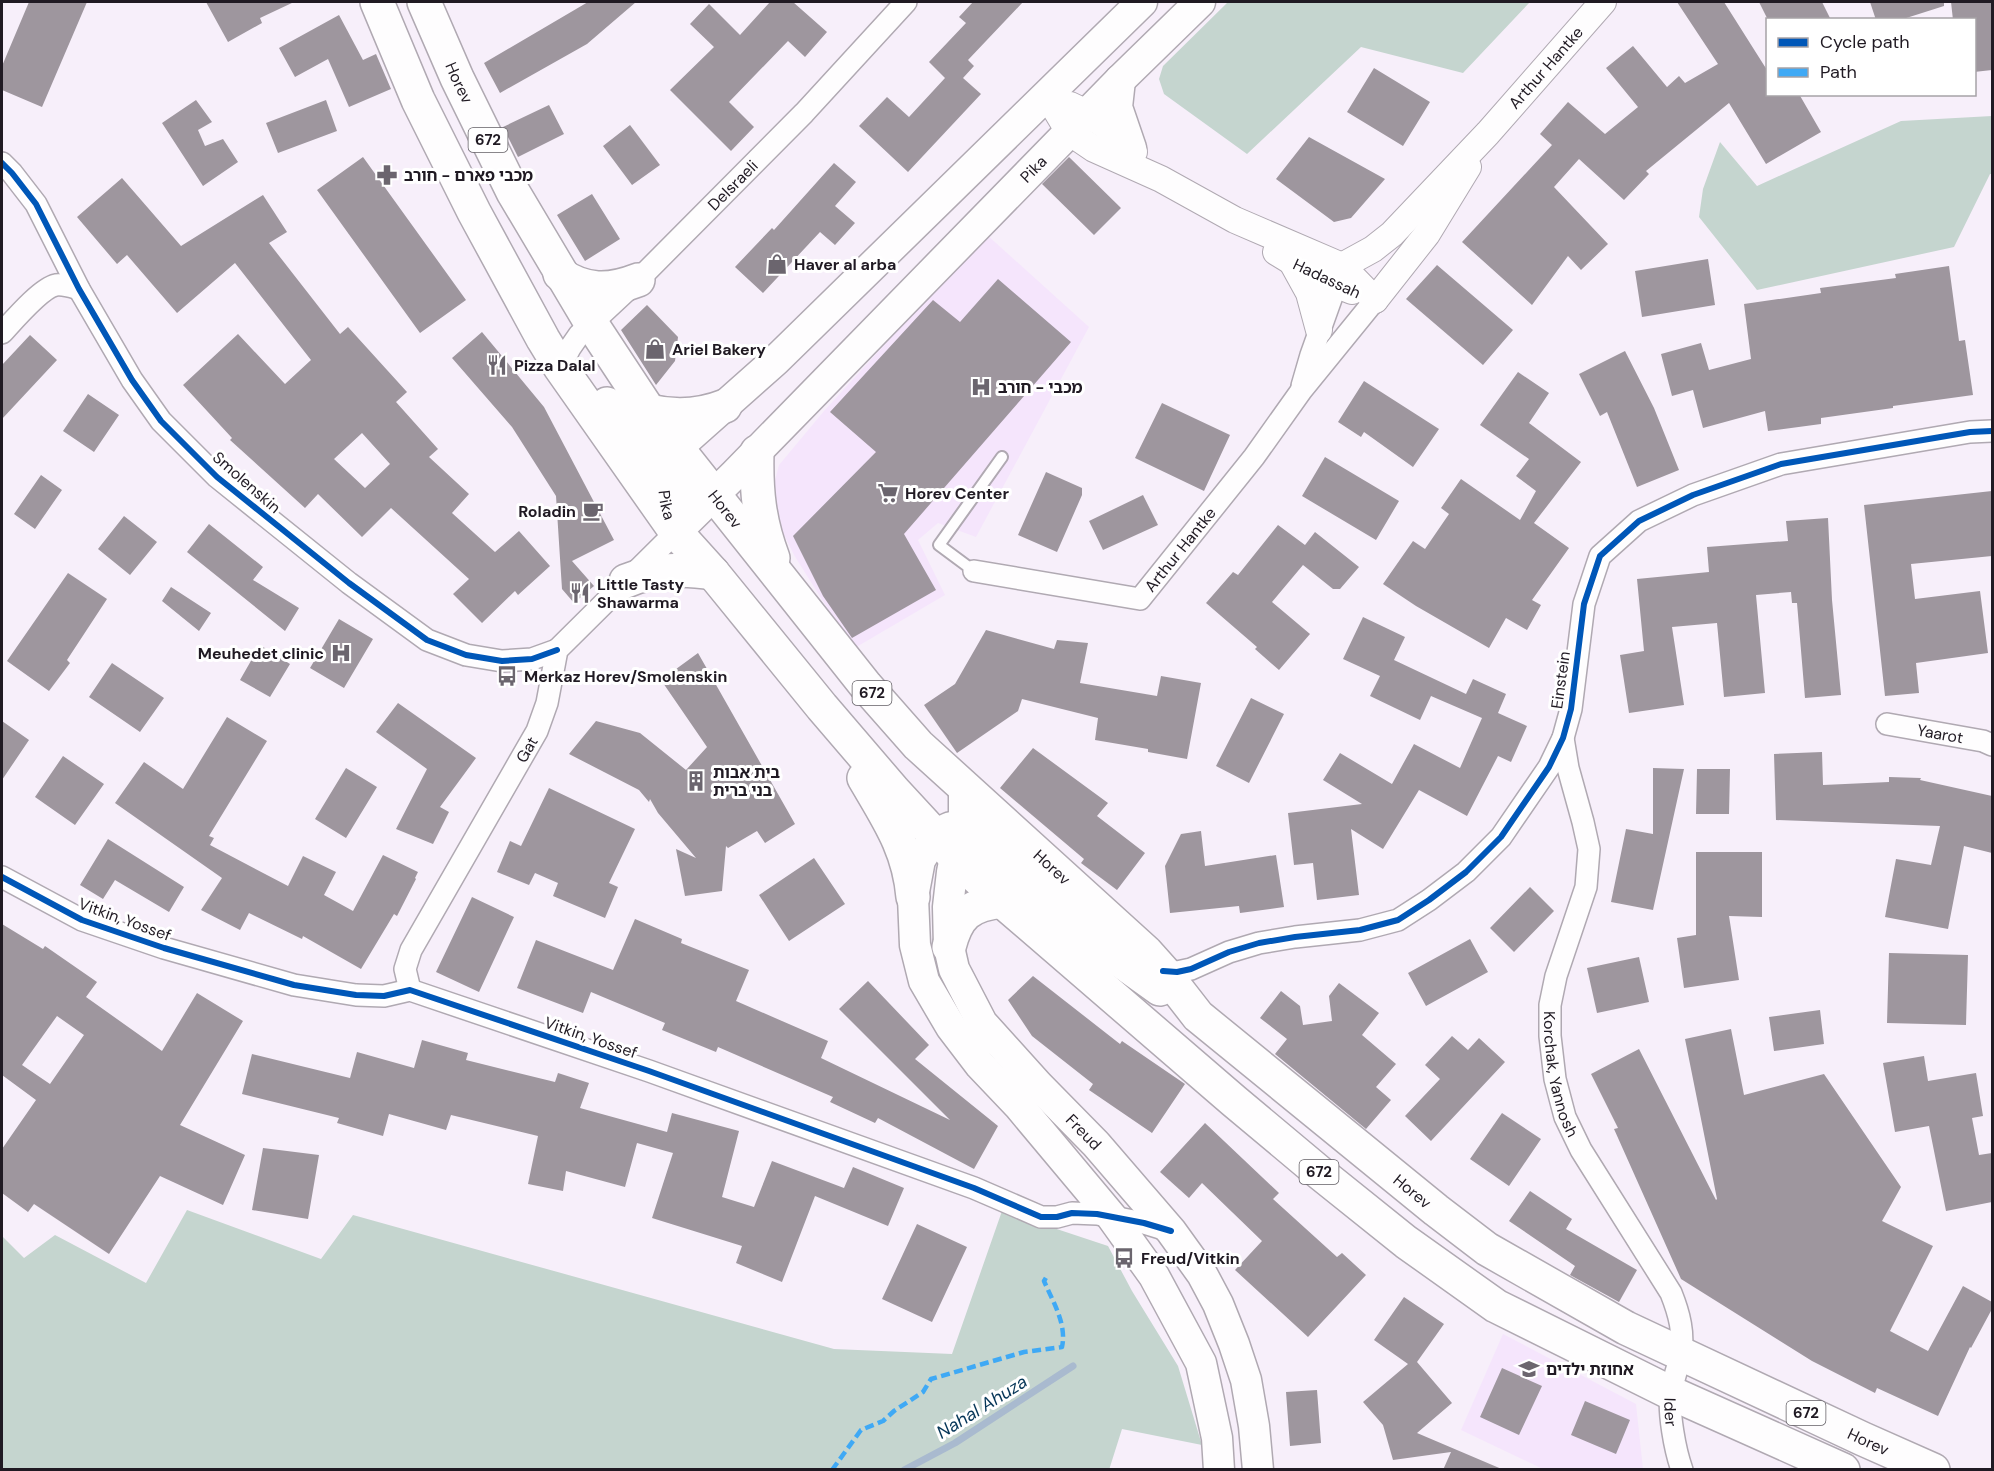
<svg xmlns="http://www.w3.org/2000/svg" width="1994" height="1471" font-family="'DM Sans','Noto Sans Hebrew',sans-serif">
<rect width="100%" height="100%" fill="#f7effa"/>
<!-- built -->
<path fill="#f5e5fc" d="M986,234L1089,327L976,537L938,523L918,540L945,595L853,649L794,555L777,520L772,492L779,465L824,411Z
M1503,1334L1636,1404L1643,1469H1543L1461,1430Z"/>
<!-- forest -->
<path fill="#c5d5cf" d="M1228,2H1530L1463,73L1361,47L1247,154L1164,94L1159,79L1163,66Z
M1992,116V174H1990L1954,247L1757,290L1699,217L1703,189L1720,142L1757,186L1901,121Z
M187,1210L321,1259L353,1215L834,1349L952,1354L1002,1211L1108,1246L1132,1291L1178,1366L1202,1445L1122,1429L1109,1470L2,1469V1236L24,1258L55,1235L146,1283Z"/>
<g fill="none" stroke-linecap="round" stroke-linejoin="round">
<!-- stream -->
<path stroke="#a9bacf" stroke-width="7" d="M904,1470L955,1443L1073,1366"/>
</g>
<!-- building -->
<path fill="#9e969e" fill-rule="evenodd" d="M29,2H87L42,107L2,90V66Z
M206,2H294L260,18L262,23L228,42Z
M588,2H636L587,44L500,93L484,63Z
M770,2H793L827,32L805,57L788,41L729,102L754,127L731,151L670,90L714,47L690,24L709,4L740,35Z
M973,2H1023L968,60L974,66L963,78L981,94L908,172L859,126L887,97L909,117L945,78L929,62L966,23L959,17Z
M1677,2H1724L1767,70V94H1799L1821,132L1766,164L1729,103L1646,171L1649,174L1624,200L1579,159L1554,187L1608,244L1581,270L1568,256L1532,305L1462,242L1552,145L1540,134L1568,102L1605,134L1638,107L1606,68L1633,46L1667,87L1679,76L1685,83L1718,64Z
M1759,2H1822L1831,20H1768Z
M1870,2H1944V6L1900,20H1876Z
M1951,2H1992V70L1974,72V20H1953Z
M339,15L363,60L376,54L391,89L349,107L328,59L295,77L279,48Z
M1374,68L1430,102L1403,146L1347,112Z
M196,100L212,122L198,130L205,146L223,139L238,162L203,186L162,123Z
M326,100L337,131L278,153L266,123Z
M549,105L564,134L518,157L503,127Z
M630,125L660,165L632,185L603,146Z
M1309,137L1385,179L1351,218L1334,222L1276,179Z
M363,157L466,300L420,333L317,190Z
M1069,157L1121,208L1094,235L1042,184Z
M834,163L856,182L835,206L855,223L835,245L820,232L763,293L735,267L772,228L774,230Z
M122,178L181,246L263,195L287,232L269,243L340,334L348,327L407,392L396,402L438,449L429,457L469,494L452,513L495,552L519,531L550,566L518,595L515,591L482,623L453,594L469,579L391,508L362,537L318,494L305,508L230,440L232,438L183,385L238,334L285,384L311,360L235,263L177,313L127,255L117,264L77,217ZM362,433L390,464L365,488L334,459Z
M592,194L620,239L585,261L557,215Z
M1708,259L1715,305L1642,317L1635,271Z
M1437,265L1513,330L1483,365L1406,299Z
M1949,266L1959,341L1965,340L1973,395L1893,406V408L1821,418V424L1768,431L1765,411L1703,428L1693,390L1672,396L1661,354L1701,343L1709,370L1751,359L1744,304L1821,293L1820,288L1896,278L1895,274Z
M998,279L1071,342L904,534L936,590L852,638L823,596L793,536L876,452L830,412L933,300L960,322Z
M647,305L678,337L675,361L656,385L621,330Z
M482,332L544,407L614,540L572,561L594,586L574,603L562,589L556,496L512,427L452,358Z
M30,335L57,360L2,419V365Z
M1625,351L1654,408L1679,470L1637,487L1607,412L1600,416L1579,374Z
M1518,372L1549,393L1529,423L1581,462L1534,523L1569,548L1532,600L1541,605L1527,630L1506,618L1489,648L1416,606L1383,584L1413,541L1425,549L1449,514L1441,508L1461,479L1520,520L1536,491L1516,476L1529,459L1480,425Z
M1364,381L1439,429L1413,467L1364,432L1361,437L1338,422Z
M88,394L119,415L94,452L63,431Z
M1162,403L1230,435L1204,491L1135,458Z
M1325,457L1399,501L1376,540L1302,496Z
M1046,472L1082,488V495L1057,552L1018,535Z
M41,475L62,490L35,529L14,514Z
M1992,491V556L1911,564L1915,599L1980,591L1988,653L1916,663L1919,693L1885,696L1864,505Z
M1143,495L1158,525L1103,550L1089,521Z
M124,516L157,542L130,575L98,549Z
M1828,518L1832,600L1841,695L1805,698L1797,603H1792L1791,592L1756,595L1765,693L1724,697L1717,623L1672,627L1684,705L1629,713L1620,655L1644,651L1637,579L1709,572L1707,547L1788,541L1786,521Z
M209,524L263,567L253,580L299,608L285,631L187,552Z
M1278,525L1305,545L1315,532L1359,567L1340,589H1333L1303,565L1272,602L1310,634L1279,670L1255,649L1257,647L1206,603L1233,572L1238,575Z
M68,573L107,599L67,660L70,663L49,691L7,661Z
M171,587L211,613L199,631L162,601Z
M1363,617L1405,637L1394,660L1466,694L1473,679L1506,694L1498,713L1527,726L1511,762L1498,756L1467,816L1419,790L1383,849L1351,829L1359,895L1317,900L1313,863L1294,865L1288,813L1362,804L1323,780L1340,753L1392,784L1414,744L1460,768L1482,718L1431,696L1420,720L1370,696L1380,676L1343,659Z
M339,619L373,639L344,688L310,668Z
M986,630L1054,649L1057,640L1088,643L1080,683L1157,696L1161,676L1201,683L1187,759L1148,752V749L1095,740L1098,718L1022,699L1018,711L957,753L924,705L955,684Z
M260,645L290,664L270,697L240,680Z
M698,653L795,824L765,843L757,831L728,848L726,846L722,891L685,896L676,849L696,858L658,813L650,799L649,802L639,790L569,754L596,721L640,733L686,770L707,747L661,680Z
M112,663L164,698L140,732L89,697Z
M1251,698L1284,714L1249,783L1216,766Z
M398,703L476,758L440,807L449,812L433,844L396,829L427,769L376,732Z
M227,717L267,741L209,836L214,838L210,845L288,886L303,856L336,872L324,895L353,911L383,855L418,872L415,878L416,879L397,916L394,914L361,969L303,936L302,939L249,913L240,930L201,910L222,878L115,803L144,762L183,789Z
M2,721L29,740L2,780Z
M1033,748L1108,803L1097,816L1145,853L1117,890L1081,863L1084,859L1000,788Z
M1822,752L1823,785L1889,782V777L1921,778L1920,780L1992,796V853L1964,846L1948,929L1885,917L1896,859L1931,865L1940,826L1776,820L1774,754Z
M63,756L104,784L75,825L35,797Z
M346,768L377,787L346,838L315,819Z
M1653,768L1684,769L1653,910L1611,902L1626,829L1653,834Z
M1697,769H1730L1729,814H1696Z
M549,788L635,829L609,883L618,887L605,918L553,896L558,883L535,873L529,885L497,872L510,841L521,846Z
M1201,831L1205,866L1276,855L1284,907L1240,913L1239,906L1170,913L1165,866L1181,834Z
M108,839L184,887L169,912L115,880L103,899L80,885Z
M1696,852H1762V917L1729,916L1739,980L1684,988L1677,938L1696,935Z
M814,858L845,904L789,941L759,895Z
M1530,887L1554,911L1514,952L1490,928Z
M472,897L514,917L479,992L436,972Z
M635,919L682,939L681,943L749,970L736,1001L828,1041L821,1058L950,1120L839,1009L868,981L929,1045L915,1059L998,1126L974,1169L878,1118L875,1123L830,1102L833,1097L718,1047L716,1052L662,1030L665,1023L591,992L583,1013L517,988L536,940L613,970Z
M2,924L43,949L45,946L97,982L86,997L162,1051L197,993L243,1021L180,1125L245,1155L223,1205L160,1176L109,1254L34,1204L28,1212L2,1193V1149L36,1100L2,1075ZM57,1016L84,1035L50,1084L22,1065Z
M1470,939L1488,972L1426,1006L1408,973Z
M1889,953L1968,955L1966,1025L1887,1023Z
M1639,957L1649,1002L1597,1013L1587,968Z
M1033,976L1120,1044L1122,1041L1185,1084L1152,1133L1089,1090L1093,1084L1032,1036L1008,1000Z
M1339,983L1379,1013L1362,1035L1396,1064L1376,1087L1391,1100L1366,1129L1275,1054L1287,1039L1260,1018L1281,991L1300,1006L1303,1025L1332,1021L1329,996Z
M1820,1010L1824,1044L1774,1051L1769,1017Z
M1731,1029L1744,1095L1824,1074L1901,1187L1882,1221L1933,1246L1890,1331L1928,1351L1963,1286L1992,1302V1309L1971,1348L1970,1347L1938,1416L1877,1388L1875,1393L1812,1361L1681,1279L1614,1129L1618,1128L1591,1074L1639,1049L1716,1200L1717,1199L1685,1039Z
M1452,1036L1468,1050L1479,1038L1505,1062L1431,1141L1405,1116L1440,1079L1425,1065Z
M422,1040L468,1053L466,1060L555,1082L558,1073L589,1083L580,1108L667,1132L672,1113L739,1131L722,1197L754,1207L772,1161L844,1188L853,1167L904,1188L888,1226L815,1196L782,1282L736,1263L742,1246L652,1218L673,1153L637,1143L625,1187L566,1171L563,1191L528,1184L538,1136L451,1115L446,1130L389,1114L383,1136L337,1123L339,1118L242,1094L252,1054L350,1078L357,1052L414,1068Z
M1924,1056L1928,1081L1976,1073L1983,1116L1972,1118L1979,1155L1992,1153V1202L1946,1211L1929,1126L1895,1132L1883,1063Z
M1502,1113L1541,1139L1509,1186L1470,1159Z
M1205,1123L1279,1193L1273,1199L1337,1257L1342,1253L1366,1275L1308,1337L1235,1270L1262,1241L1202,1183L1189,1198L1160,1172Z
M263,1148L319,1155L308,1219L252,1210Z
M1530,1191L1572,1219L1566,1229L1637,1270L1619,1302L1570,1275L1575,1266L1509,1221Z
M917,1224L967,1247L932,1322L882,1299Z
M1404,1297L1444,1324L1417,1362L1452,1403L1417,1433L1504,1470H1443L1451,1452L1393,1460L1383,1425L1363,1402L1408,1364L1374,1340Z
M1502,1368L1542,1386L1519,1435L1480,1417Z
M1317,1390L1321,1443L1290,1446L1286,1392Z
M1585,1401L1630,1420L1616,1454L1571,1435Z"/>
<g fill="none" stroke-linecap="round" stroke-linejoin="round">
<!-- service casing -->
<g stroke="#b0a9b2" stroke-width="14">
<path id="service" d="M974,571L939,545L1002,457"/>
</g>
<!-- minor casing -->
<g stroke="#b0a9b2" stroke-width="24">
<g id="minor">
<path d="M2,163L12,173L36,204L79,289L132,380L161,421L217,477L349,583L427,640L466,655L502,661L532,659L557,650"/>
<path d="M2,333C13,321 41,288 56,285C64,284 72,287 79,289"/>
<path id="s1" d="M560,367L570,348L579,335L638,280L804,113L906,2"/>
<path d="M1302,386L1311,355L1336,285"/>
<path id="s2" d="M974,571L1140,599L1254,457L1301,391L1375,300"/>
<path id="s3" d="M1887,724L1983,741L1992,745"/>
<path id="s4" d="M1563,738L1568,768L1583,822L1589,849L1586,887L1556,976L1550,1005V1036L1555,1079L1565,1117L1581,1150L1671,1293C1679,1313 1685,1334 1680,1356C1678,1368 1673,1380 1671,1392C1668,1413 1675,1450 1682,1470"/>
<path d="M2,877L82,920L164,948L294,985L356,995L384,996L410,990L649,1071L974,1188L1041,1217H1057L1072,1213L1097,1214L1144,1223L1170,1231"/>
<path d="M1163,971L1177,972L1191,969L1229,952L1259,943L1295,937L1360,930L1398,920L1429,900L1466,872L1501,837L1549,767L1563,738L1571,709L1584,604L1600,556L1639,521L1693,495L1781,464L1970,432L1992,431"/>
<path id="s5" d="M410,990L405,969L411,950L537,731L547,703L557,650L676,532"/>
</g>
</g>
<!-- tertiary casing -->
<g stroke="#b0a9b2" stroke-width="28">
<g id="tertiary">
<path d="M1047,95L1069,132L1094,149L1161,179L1235,220L1342,266L1375,300"/>
<path d="M1070,105C1095,116 1115,132 1134,152"/>
<path d="M1276,252L1317,277L1352,291"/>
<path d="M1293,264L1309,293L1319,330"/>
<path id="s6" d="M1337,282L1342,266L1373,249L1392,234L1488,133L1603,2"/>
<path d="M1375,300L1427,234L1468,167"/>
</g>
</g>
<!-- secondary casing -->
<g stroke="#b0a9b2" stroke-width="33">
<g id="secondary">
<path id="s7" d="M1142,2L775,361L677,448C659,479 662,500 676,532L735,474L1120,80L1200,2"/>
<path d="M1120,80L1117,107L1131,148"/>
<path id="s8" d="M964,789V813L952,872L948,907L949,947L954,969L982,1023L1038,1085L1096,1144L1171,1231L1202,1274L1218,1304L1234,1344L1246,1380L1254,1426L1258,1470"/>
<path d="M935,836L920,860L913,897L915,945L924,981L951,1027L980,1065L1019,1106L1111,1216L1154,1276L1201,1363L1217,1438L1219,1470"/>
</g>
</g>
<!-- primary casing -->
<g stroke="#b0a9b2" stroke-width="36">
<g id="primary">
<path d="M377,2L418,100L474,212L543,339L560,367L676,532L713,573L822,707L894,791L955,857L1002,901L1234,1101L1320,1173L1406,1242L1496,1306L1671,1393L1843,1470"/>
<path id="s9" d="M424,2L457,78L513,192L591,323L649,411L677,448L866,686L918,745L1146,952L1163,971L1198,1016L1436,1210L1487,1249L1626,1328L1863,1439L1933,1470"/>
<path d="M560,274C585,292 610,291 638,280"/>
<path d="M607,404C619,417 631,429 642,442C665,471 672,493 714,495"/>
<path d="M649,411C675,417 700,416 725,406"/>
<path d="M757,452C756,491 759,521 773,558"/>
<path d="M626,581C655,569 682,568 713,573"/>
<path d="M864,778C888,819 909,849 913,897"/>
<path d="M935,836L950,829L961,828L996,855L1114,956L1160,989"/>
<path d="M949,947C957,915 969,905 1002,901"/>
</g>
</g>
<!-- service -->
<use href="#service" stroke="#fefdfe" stroke-width="10"/>
<!-- minor -->
<use href="#minor" stroke="#fefdfe" stroke-width="21"/>
<!-- tertiary -->
<use href="#tertiary" stroke="#fefdfe" stroke-width="26"/>
<!-- secondary -->
<use href="#secondary" stroke="#fefdfe" stroke-width="30"/>
<!-- primary -->
<use href="#primary" stroke="#fefdfe" stroke-width="33"/>
<!-- quiet -->
<path stroke="#3fa9f5" stroke-width="4.5" stroke-dasharray="9 4.5" stroke-linecap="butt" d="M832,1470L861,1430L883,1421L894,1411L923,1392L931,1379L1024,1352L1062,1347C1067,1324 1053,1302 1044,1281L1047,1276"/>
<!-- cycleway casing -->
<g stroke="#fff" stroke-width="10">
<path id="cycleway" d="M2,163L12,173L36,204L79,289L132,380L161,421L217,477L349,583L427,640L466,655L502,661L532,659L557,650
M2,877L82,920L164,948L294,985L356,995L384,996L410,990L649,1071L974,1188L1041,1217H1057L1072,1213L1097,1214L1144,1223L1171,1231
M1163,971L1177,972L1191,969L1229,952L1259,943L1295,937L1360,930L1398,920L1429,900L1466,872L1501,837L1549,767L1563,738L1571,709L1584,604L1600,556L1639,521L1693,495L1781,464L1970,432L1992,431"/>
</g>
<!-- cycleway -->
<use href="#cycleway" stroke="#0057b8" stroke-width="6"/>
</g>
<!-- icons -->
<defs>
<g id="pharmacy-bare" transform="scale(1.62)"><path d="M-2-6h4v4h4v4h-4v4h-4v-4h-4v-4h4Z" fill="#6b656e" stroke="#fff" stroke-width="2.5" paint-order="stroke"/></g>
<g id="shop-bare" transform="scale(1.62)"><path d="M-5-2.5h2.3a2.7 3.5 0 0 1 5.4 0H5L5.5 6h-11ZM-1.5-2.5h3a1.5 2.3 0 0 0-3 0Z" fill="#6b656e" stroke="#fff" stroke-width="2.5" paint-order="stroke"/></g>
<g id="restaurant-bare" transform="scale(1.62)"><path d="M-5-6h1v4h1v-4h1v4h1v-4h1v5L-1.5 .5V6h-2V.5L-5-1ZM5-6V6H3V1.5H1.5Q1.5-4 5-6Z" fill="#6b656e" stroke="#fff" stroke-width="2.5" paint-order="stroke"/></g>
<g id="hospital-bare" transform="scale(1.62)"><path d="M-5-5h3v3.5h4V-5h3V5h-3V1.5h-4V5h-3Z" fill="#6b656e" stroke="#fff" stroke-width="2.5" paint-order="stroke"/></g>
<g id="supermarket-bare" transform="scale(1.62)"><path d="M-6-5.5h2.5l.6 2H6L4.5 2H-2.5L-4.4-4H-6ZM-1.5 3.2a1.3 1.3 0 1 0 .1 0ZM3 3.2a1.3 1.3 0 1 0 .1 0Z" fill="#6b656e" stroke="#fff" stroke-width="2.5" paint-order="stroke"/></g>
<g id="cafe-bare" transform="scale(1.62)"><path d="M-5.5-4.5H6V0H3Q3 3.5 0 3.5H-2.5Q-5.5 3.5-5.5 0ZM3-3.2v2h1.7v-2ZM-6 4.5H4V6H-6Z" fill="#6b656e" stroke="#fff" stroke-width="2.5" paint-order="stroke"/></g>
<g id="bus-bare" transform="scale(1.62)"><path d="M-5-6H5V4H4V6H2V4H-2V6H-4V4H-5ZM-3.5-4V0h7V-4ZM-3.5 1.2v1.5H-2V1.2ZM2 1.2v1.5H3.5V1.2Z" fill="#6b656e" stroke="#fff" stroke-width="2.5" paint-order="stroke"/></g>
<g id="building-bare" transform="scale(1.62)"><path d="M-4-6H4V6H1V3H-1V6H-4ZM-2.5-4.3h1.7v1.8h-1.7ZM.8-4.3h1.7v1.8H.8ZM-2.5-1h1.7V.8h-1.7ZM.8-1h1.7V.8H.8Z" fill="#6b656e" stroke="#fff" stroke-width="2.5" paint-order="stroke"/></g>
<g id="school-bare" transform="scale(1.62)"><path d="M0-5L7-2L0 1L-7-2ZM-4 1L0 2.5L4 1V4Q0 6-4 4Z" fill="#6b656e" stroke="#fff" stroke-width="2.5" paint-order="stroke"/></g>
</defs>
<g fill-rule="evenodd">
<use href="#pharmacy-bare" x="387" y="175"/>
<use href="#shop-bare" x="777" y="264"/>
<use href="#shop-bare" x="655" y="349"/>
<use href="#restaurant-bare" x="497" y="365"/>
<use href="#hospital-bare" x="981" y="387"/>
<use href="#supermarket-bare" x="888" y="493"/>
<use href="#cafe-bare" x="593" y="511"/>
<use href="#restaurant-bare" x="580" y="593"/>
<use href="#hospital-bare" x="341" y="653"/>
<use href="#bus-bare" x="507" y="676"/>
<use href="#building-bare" x="696" y="781"/>
<use href="#bus-bare" x="1124" y="1258"/>
<use href="#school-bare" x="1529" y="1369"/>
</g>
<g text-anchor="middle" stroke-width="6" stroke-linejoin="round" paint-order="stroke">
<!-- shield labels -->
<g fill="#fff" stroke="#635f65" stroke-width="1.5">
<rect x="468.5" y="128" width="39" height="24" rx="4.5"/>
<rect x="852.5" y="681" width="39" height="24" rx="4.5"/>
<rect x="1299.5" y="1160" width="39" height="24" rx="4.5"/>
<rect x="1786.5" y="1401" width="39" height="24" rx="4.5"/>
</g>
<g font-size="15" font-weight="bold" fill="#201a23">
<text x="488" y="145">672</text>
<text x="872" y="698">672</text>
<text x="1319" y="1177">672</text>
<text x="1806" y="1418">672</text>
</g>
<!-- street labels -->
<g font-size="16" fill="#201a23" stroke="#fff">
<text dy="6" stroke="none"><textPath href="#s6" startOffset="303">Arthur Hantke</textPath></text>
<text dy="6" stroke="none"><textPath href="#s9" startOffset="88">Horev</textPath></text>
<text dy="6" stroke="none"><textPath href="#s7" startOffset="1242">Pika</textPath></text>
<text dy="6" stroke="none"><textPath href="#s1" startOffset="252">DeIsraeli</textPath></text>
<text transform="translate(1327 278) rotate(25)" y="6">Hadassah</text>
<text transform="translate(247 482) rotate(41)" y="6">Smolenskin</text>
<text dy="6" stroke="none"><textPath href="#s7" startOffset="704">Pika</textPath></text>
<text dy="6" stroke="none"><textPath href="#s9" startOffset="592">Horev</textPath></text>
<text dy="6" stroke="none"><textPath href="#s2" startOffset="232">Arthur Hantke</textPath></text>
<text transform="translate(1560 680) rotate(-82)" y="6">Einstein</text>
<text dy="6" stroke="none"><textPath href="#s3" startOffset="54">Yaarot</textPath></text>
<text dy="6" stroke="none"><textPath href="#s5" startOffset="273">Gat</textPath></text>
<text dy="6" stroke="none"><textPath href="#s9" startOffset="1078">Horev</textPath></text>
<text transform="translate(125 919) rotate(20)" y="6">Vitkin, Yossef</text>
<text transform="translate(591 1037) rotate(19)" y="6">Vitkin, Yossef</text>
<text dy="6" stroke="none"><textPath href="#s4" startOffset="346">Korchak, Yannosh</textPath></text>
<text dy="6" stroke="none"><textPath href="#s8" startOffset="392">Freud</textPath></text>
<text dy="6" stroke="none"><textPath href="#s9" startOffset="1564">Horev</textPath></text>
<text dy="6" stroke="none"><textPath href="#s4" startOffset="717">Ider</textPath></text>
<text dy="6" stroke="none"><textPath href="#s9" startOffset="2086">Horev</textPath></text>
</g>
<!-- poi labels -->
<g font-size="16" font-weight="bold" fill="#201a23" stroke="#fff" text-anchor="start">
<text x="404" y="181">מכבי פארם - חורב</text>
<text x="794" y="270">Haver al arba</text>
<text x="672" y="355">Ariel Bakery</text>
<text x="514" y="371">Pizza Dalal</text>
<text x="998" y="393">מכבי - חורב</text>
<text x="905" y="499">Horev Center</text>
<text x="576" y="517" text-anchor="end">Roladin</text>
<text x="597" y="590">Little Tasty<tspan x="597" dy="18">Shawarma</tspan></text>
<text x="324" y="659" text-anchor="end">Meuhedet clinic</text>
<text x="524" y="682">Merkaz Horev/Smolenskin</text>
<text x="713" y="778">בית אבות<tspan x="713" dy="18">בני ברית</tspan></text>
<text x="1141" y="1264">Freud/Vitkin</text>
<text x="1546" y="1375">אחוזת ילדים</text>
</g>
<!-- water labels -->
<g font-size="18" font-style="italic" fill="#063658" stroke="#fff">
<text transform="translate(982 1407) rotate(-32)" y="6">Nahal Ahuza</text>
</g>
</g>
<!-- border -->
<rect width="1994" height="1471" fill="none" stroke="#201a23" stroke-width="6"/>
<!-- legend -->
<rect x="1766" y="18" width="210" height="78" fill="#ffffff" stroke="#a6a3a7" stroke-width="1.5"/>
<rect x="1778" y="38" width="30" height="9" fill="#0057b8" stroke="#a6a3a7" stroke-width="1.5"/>
<text x="1820" y="48" font-size="18" fill="#201a23">Cycle path</text>
<rect x="1778" y="68" width="30" height="9" fill="#3fa9f5" stroke="#a6a3a7" stroke-width="1.5"/>
<text x="1820" y="78" font-size="18" fill="#201a23">Path</text>
</svg>
